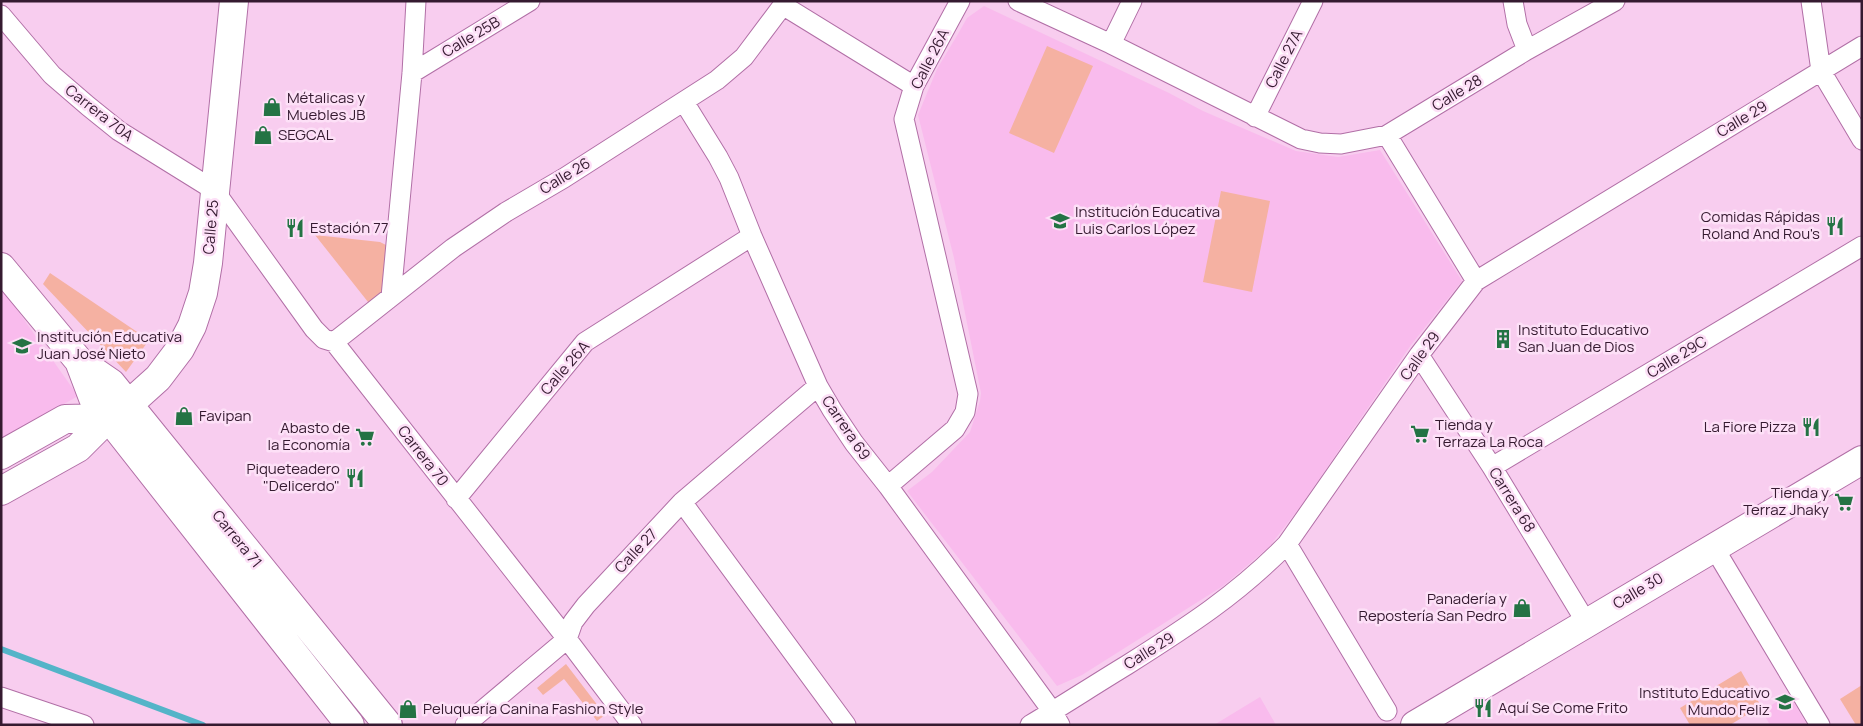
<svg xmlns="http://www.w3.org/2000/svg" width="1863" height="726" font-family="Manrope,sans-serif">
<rect width="100%" height="100%" fill="#f8cdef"/>
<!-- built -->
<path fill="#f9bbed" d="M984,6L1169,93L1203,111L1296,151L1338,157L1380,150L1462,281L1411,345L1300,507L1269,547L1223,586L1082,675L1057,686L907,491L932,472L970,432L980,401L981,393L954,258L918,115L937,69L958,34L967,18Z
M1,287L78,396L1,440Z
M1789,694L1807,725H1770L1762,711Z
M1260,697L1276,725H1214L1232,714Z"/>
<!-- green -->
<path fill="#f5b1a2" d="M1047,46L1093,66L1054,153L1009,133Z
M1221,191L1270,201L1252,292L1203,282Z
M315,235L380,242L386,245L388,253L384,290L372,307Z
M50,273L149,340L126,372L43,284Z
M566,664L605,715L597,721L564,679L543,695L537,688Z
M1741,671L1761,706L1730,725H1690L1680,708Z
M1862,685V725H1856L1840,699Z"/>
<g fill="none" stroke-linecap="round" stroke-linejoin="round">
<!-- stream -->
<path stroke="#54b4c8" stroke-width="6" d="M1,649L203,725"/>
<!-- street casing -->
<g stroke="#b16fa6" stroke-width="21">
<path id="street" d="M1018,1L1111,44L1301,139L1320,143L1341,144L1387,135L1527,50L1615,1
M1513,1L1517,24L1527,50
M1811,1L1821,71L1862,140
M784,6L914,86
M1,15L52,75L88,106L119,131L214,190L314,329L324,339L334,342L567,639L632,725
M1111,44L1132,1
M412,73L530,1
M684,102L718,157L729,178L752,236L818,386L832,410L854,443L888,486L1052,711L1060,725
M1255,117L1313,1
M1387,135L1476,281
M391,297L412,73L416,1
M334,342L453,248L506,212L564,178L717,80L744,57L786,1
M1419,355L1492,467L1586,622
M1492,467L1862,246
M888,486L955,429L965,412L968,394L904,119L914,86L960,1
M456,499L585,342L752,236
M682,502L846,725
M1287,544L1387,711
M1713,546L1820,725
M1,697L84,725
M465,725L567,639L573,622L586,605L682,502L818,386
M1030,725C1062,706 1094,685 1127,665C1187,627 1237,595 1287,544L1419,355L1476,281L1862,46"/>
</g>
<!-- secondary casing -->
<g stroke="#b16fa6" stroke-width="30">
<path id="secondary" d="M1,267L79,361L111,383L388,725
M79,361L93,398L350,725
M1,455L65,419L108,418
M1,491L78,448L108,418L128,405L158,378L180,349L192,326L203,293L208,263L234,1
M1415,725L1862,460"/>
</g>
<!-- street -->
<use href="#street" stroke="#fff" stroke-width="19"/>
<!-- secondary -->
<use href="#secondary" stroke="#fff" stroke-width="28"/>
</g>
<!-- icons -->
<defs>
<g id="shop-bare" transform="scale(1.5)"><path d="M-5-2.5h2.3a2.7 3.5 0 0 1 5.4 0H5L5.5 6h-11ZM-1.5-2.5h3a1.5 2.3 0 0 0-3 0Z" fill="#247344" stroke="#fde0f7" stroke-width="2.5" paint-order="stroke"/></g>
<g id="school-bare" transform="scale(1.5)"><path d="M0-5L7-2L0 1L-7-2ZM-4 1L0 2.5L4 1V4Q0 6-4 4Z" fill="#247344" stroke="#fde0f7" stroke-width="2.5" paint-order="stroke"/></g>
<g id="restaurant-bare" transform="scale(1.5)"><path d="M-5-6h1v4h1v-4h1v4h1v-4h1v5L-1.5 .5V6h-2V.5L-5-1ZM5-6V6H3V1.5H1.5Q1.5-4 5-6Z" fill="#247344" stroke="#fde0f7" stroke-width="2.5" paint-order="stroke"/></g>
<g id="building-bare" transform="scale(1.5)"><path d="M-4-6H4V6H1V3H-1V6H-4ZM-2.5-4.3h1.7v1.8h-1.7ZM.8-4.3h1.7v1.8H.8ZM-2.5-1h1.7V.8h-1.7ZM.8-1h1.7V.8H.8Z" fill="#247344" stroke="#fde0f7" stroke-width="2.5" paint-order="stroke"/></g>
<g id="supermarket-bare" transform="scale(1.5)"><path d="M-6-5.5h2.5l.6 2H6L4.5 2H-2.5L-4.4-4H-6ZM-1.5 3.2a1.3 1.3 0 1 0 .1 0ZM3 3.2a1.3 1.3 0 1 0 .1 0Z" fill="#247344" stroke="#fde0f7" stroke-width="2.5" paint-order="stroke"/></g>
</defs>
<g fill-rule="evenodd">
<use href="#shop-bare" x="272" y="107"/>
<use href="#shop-bare" x="263" y="135"/>
<use href="#school-bare" x="1060" y="221"/>
<use href="#restaurant-bare" x="1835" y="226"/>
<use href="#restaurant-bare" x="295" y="228"/>
<use href="#building-bare" x="1503" y="339"/>
<use href="#school-bare" x="22" y="346"/>
<use href="#shop-bare" x="184" y="416"/>
<use href="#restaurant-bare" x="1811" y="427"/>
<use href="#supermarket-bare" x="1420" y="434"/>
<use href="#supermarket-bare" x="365" y="437"/>
<use href="#restaurant-bare" x="355" y="478"/>
<use href="#supermarket-bare" x="1844" y="502"/>
<use href="#shop-bare" x="1522" y="608"/>
<use href="#school-bare" x="1785" y="702"/>
<use href="#restaurant-bare" x="1483" y="708"/>
<use href="#shop-bare" x="408" y="709"/>
</g>
<g text-anchor="middle" stroke-width="5" stroke-linejoin="round" paint-order="stroke">
<!-- street labels -->
<g font-size="15" fill="#351a30" stroke="#fde0f7">
<text transform="translate(471 37) rotate(-31)" y="5">Calle 25B</text>
<text transform="translate(930 59) rotate(-63)" y="5">Calle 26A</text>
<text transform="translate(1284 59) rotate(-63)" y="5">Calle 27A</text>
<text transform="translate(1457 93) rotate(-31)" y="5">Calle 28</text>
<text transform="translate(99 113) rotate(38)" y="5">Carrera 70A</text>
<text transform="translate(1742 119) rotate(-31)" y="5">Calle 29</text>
<text transform="translate(565 176) rotate(-31)" y="5">Calle 26</text>
<text transform="translate(211 227) rotate(-85)" y="5">Calle 25</text>
<text transform="translate(1420 356) rotate(-54)" y="5">Calle 29</text>
<text transform="translate(1677 357) rotate(-31)" y="5">Calle 29C</text>
<text transform="translate(565 368) rotate(-49)" y="5">Calle 26A</text>
<text transform="translate(846 428) rotate(56)" y="5">Carrera 69</text>
<text transform="translate(423 456) rotate(52)" y="5">Carrera 70</text>
<text transform="translate(1512 500) rotate(58)" y="5">Carrera 68</text>
<text transform="translate(237 539) rotate(51)" y="5">Carrera 71</text>
<text transform="translate(636 551) rotate(-47)" y="5">Calle 27</text>
<text transform="translate(1638 591) rotate(-31)" y="5">Calle 30</text>
<text transform="translate(1149 651) rotate(-32)" y="5">Calle 29</text>
</g>
<!-- poi labels -->
<g font-size="15" fill="#351a30" stroke="#fde0f7" text-anchor="start">
<text x="287" y="103">Métalicas y<tspan x="287" dy="17">Muebles JB</tspan></text>
<text x="278" y="140">SEGCAL</text>
<text x="1075" y="217">Institución Educativa<tspan x="1075" dy="17">Luis Carlos López</tspan></text>
<text x="1820" y="222" text-anchor="end">Comidas Rápidas<tspan x="1820" dy="17">Roland And Rou's</tspan></text>
<text x="310" y="233">Estación 77</text>
<text x="1518" y="335">Instituto Educativo<tspan x="1518" dy="17">San Juan de Dios</tspan></text>
<text x="37" y="342">Institución Educativa<tspan x="37" dy="17">Juan José Nieto</tspan></text>
<text x="199" y="421">Favipan</text>
<text x="1435" y="430">Tienda y<tspan x="1435" dy="17">Terraza La Roca</tspan></text>
<text x="1796" y="432" text-anchor="end">La Fiore Pizza</text>
<text x="350" y="433" text-anchor="end">Abasto de<tspan x="350" dy="17">la Economía</tspan></text>
<text x="340" y="474" text-anchor="end">Piqueteadero<tspan x="340" dy="17">"Delicerdo"</tspan></text>
<text x="1829" y="498" text-anchor="end">Tienda y<tspan x="1829" dy="17">Terraz Jhaky</tspan></text>
<text x="1507" y="604" text-anchor="end">Panadería y<tspan x="1507" dy="17">Repostería San Pedro</tspan></text>
<text x="1770" y="698" text-anchor="end">Instituto Educativo<tspan x="1770" dy="17">Mundo Feliz</tspan></text>
<text x="1498" y="713">Aquí Se Come Frito</text>
<text x="423" y="714">Peluquería Canina Fashion Style</text>
</g>
</g>
<!-- border -->
<rect width="1863" height="726" fill="none" stroke="#351a30" stroke-width="5"/>
</svg>
